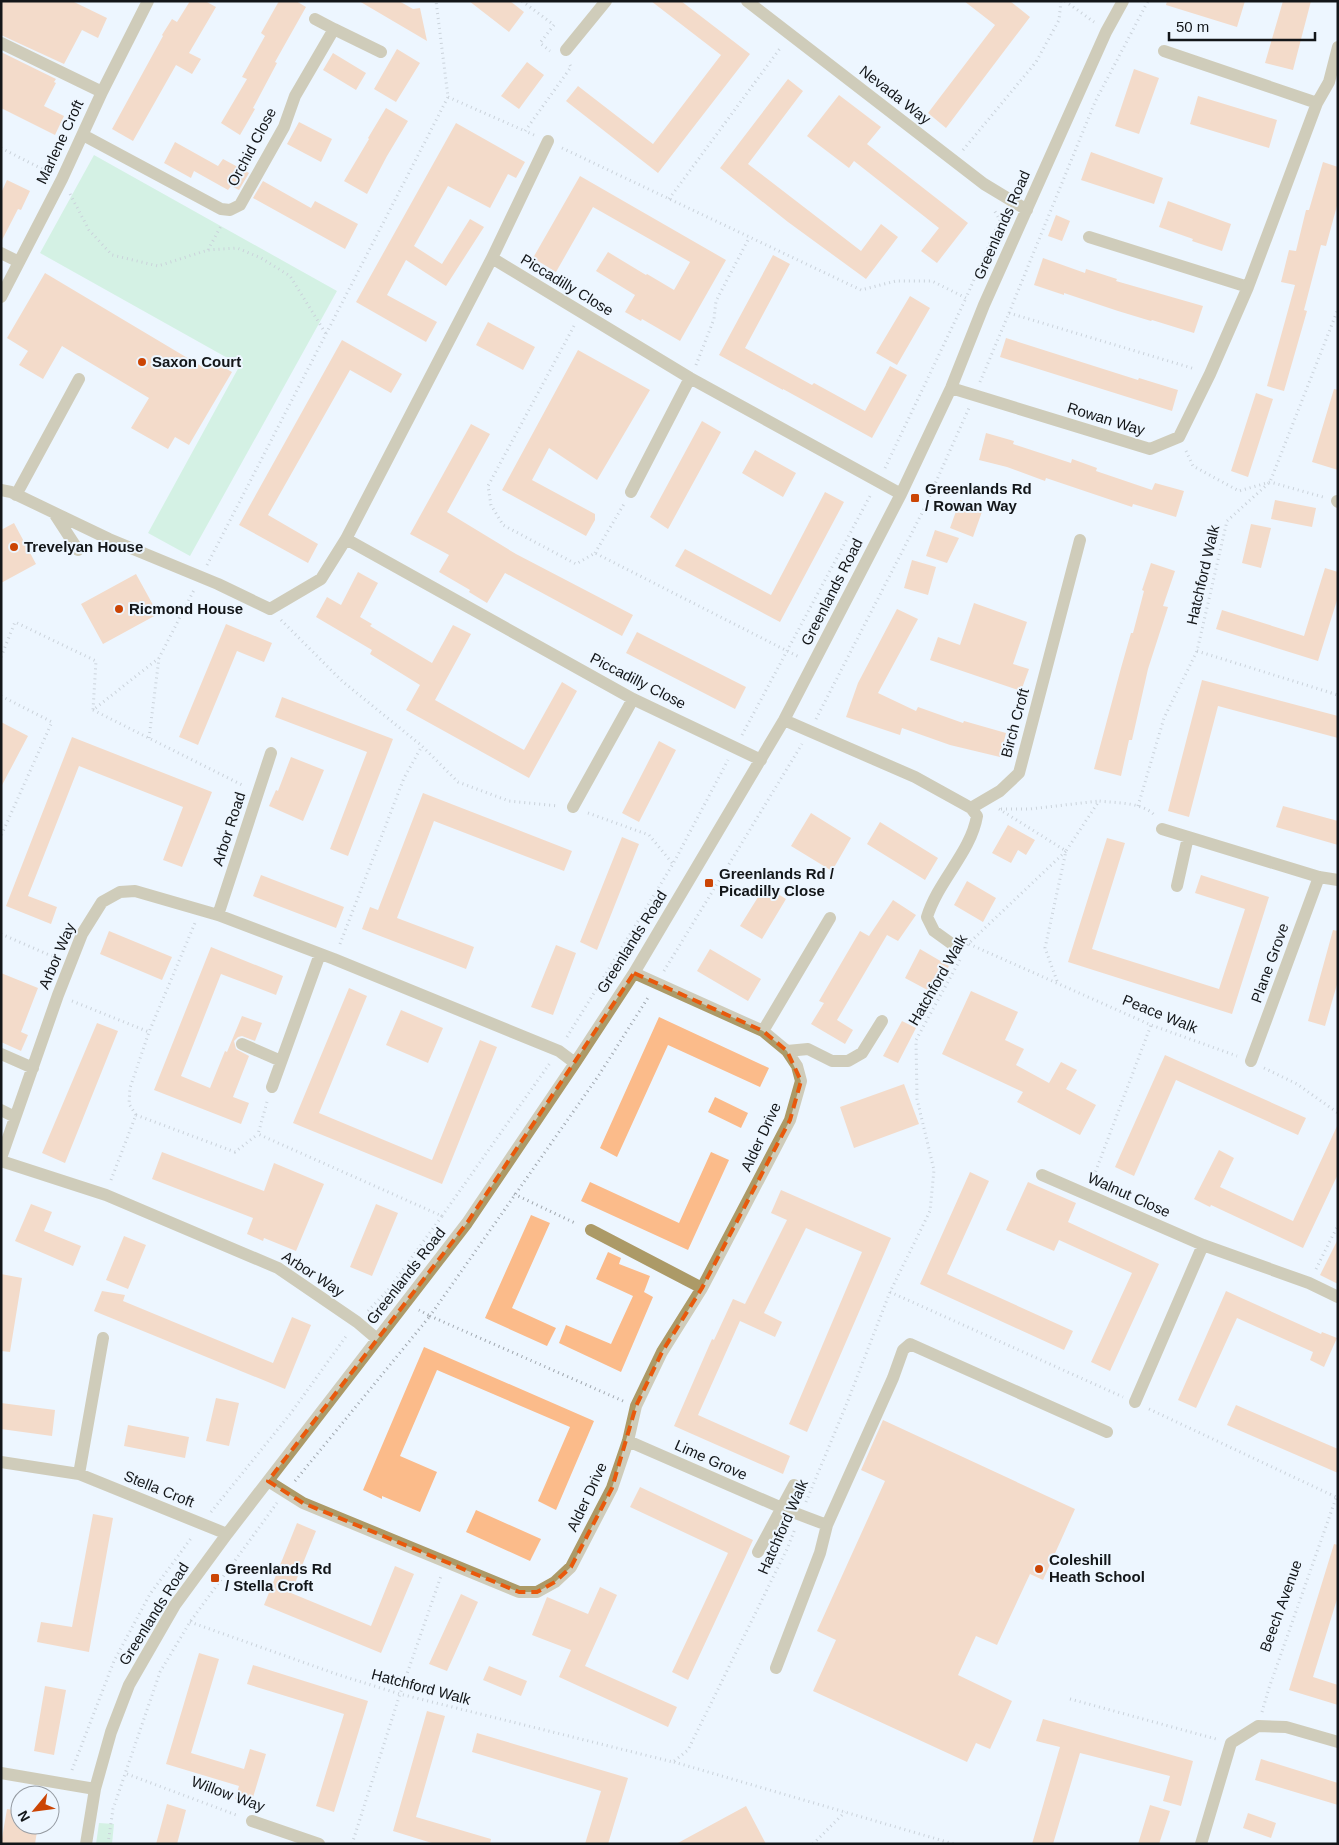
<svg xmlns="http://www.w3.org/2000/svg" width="1339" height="1845" font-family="Helvetica,sans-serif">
<rect width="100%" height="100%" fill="#edf6ff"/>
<!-- green -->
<path fill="#b7ecc4" d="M94,155L337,291L190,556L148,533L240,365L40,253Z
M99,1823L114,1824L112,1844H96Z"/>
<!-- building -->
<path fill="#fbbb8a" d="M1,1H72L107,18L98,38L82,30L64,64L1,35Z
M190,1H205L216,7L189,53L201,59L192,74L176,65L133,141L112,129L163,36L162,35L172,19L177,22Z
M279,1H296L306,7L275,62L277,63L253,108L255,109L240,135L221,123L247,79L242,77L265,36L261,33Z
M359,1H399L413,9L420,8L427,41Z
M469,1H510L524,12L509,32Z
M651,1H681L750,54L658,173L566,101L578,86L653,144L721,55Z
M964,1H1010L1030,17L946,128L928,113L995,25Z
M1167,1H1245L1237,27L1166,5Z
M1283,1H1311L1293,70L1265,63Z
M397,49L420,63L396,102L374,89Z
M1,52L56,79L54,82L56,83L44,106L64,116L55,135L1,108Z
M333,53L366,73L356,90L323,70Z
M527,62L544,75L519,109L501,96Z
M1134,69L1159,78L1139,134L1115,126Z
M788,79L803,91L748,164L861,251L881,224L898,237L866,279L788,222L720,168Z
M839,95L881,127L867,144L968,223L937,263L921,251L939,228L854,161L849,168L807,136Z
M1198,96L1277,120L1269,148L1190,124Z
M386,108L408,121L387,156L367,194L344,181L369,139L368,138Z
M299,122L332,139L321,162L287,144Z
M456,123L525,162L516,178L508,174L490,208L448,186L414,246L442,264L470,219L484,227L446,286L406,260L387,295L437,322L426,342L356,302Z
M175,142L218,166L223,159L249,173L239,190L231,186L228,190L194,171L191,178L164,163Z
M1091,152L1163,178L1154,204L1081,180Z
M1323,162L1338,167V202L1326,246L1321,245L1304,310L1307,311L1284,391L1267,386L1295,285L1281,282L1289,250L1296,251L1306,210H1309Z
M580,176L726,260L680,341L642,319L641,321L625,312L635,295L596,271L608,252L646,275L647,274L674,290L690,262L593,207L556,272L533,258Z
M7,180L30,191L21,210L18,209L1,242V193Z
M263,181L311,208L315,201L358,224L345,249L253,198Z
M1168,201L1231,224L1222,251L1192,241L1193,239L1159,227Z
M1056,215L1070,221L1062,241L1048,236Z
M773,255L790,264L745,348L812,385L814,383L865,411L890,366L907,375L872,438L783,389V390L719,355Z
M1043,258L1085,273L1086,269L1117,279L1116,281L1203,306L1194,333L1152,320L1151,321L1118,311L1064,293V295L1034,285Z
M45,273L206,369L211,360L232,372L189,445L175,437L168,449L131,428L149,398L62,346L43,379L19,365L28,351L7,338Z
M910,296L930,308L897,365L876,353Z
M488,322L535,347L523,370L476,345Z
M1006,338L1138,380L1139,378L1178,390L1172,411L1000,357Z
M342,340L402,374L391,393L350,370L268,515L318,544L308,563L239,525Z
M578,350L650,390L597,480L549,448L532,480L595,514V520L586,536L502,490Z
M1334,389L1338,390V470L1312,462Z
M1256,393L1273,399L1248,477L1231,471Z
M702,421L721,432L668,529L650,517Z
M471,424L490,434L447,512L516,554L633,615L622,636L505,573L487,603L469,592L470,590L439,572L449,555L410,534Z
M986,433L1014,441L1013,444L1071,463L1072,459L1097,468L1096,471L1152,490L1155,483L1184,491L1176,517L1133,504L1132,507L1046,478L1045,481L1007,467L979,460Z
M755,450L796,473L783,497L742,473Z
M825,492L844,502L780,622L675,566L685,549L771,595Z
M960,500L983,509L973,537L950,528Z
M1275,500L1316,508L1312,527L1271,519Z
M14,523L36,564L1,583V530Z
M1251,524L1271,528L1261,568L1242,563Z
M935,530L959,538L947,563L926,556Z
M912,560L936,567L928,595L904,588Z
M1151,563L1175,571L1163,606L1168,607L1148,669L1132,740H1129L1121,776L1094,769L1121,668L1131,633H1133L1144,591L1142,590Z
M1325,568L1338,572V597L1318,661L1216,629L1222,610L1304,636Z
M358,572L378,583L360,617L372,624L370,626L432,663L453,625L471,634L435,700L524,750L562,682L577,691L529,778L406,710L420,685L370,654L372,650L316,617L327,597L341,605Z
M136,574L158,614L103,644L81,604Z
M974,603L1027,622L1013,664L1029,669L1021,691L930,660L938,637L960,645Z
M897,609L918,619L878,693L916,711L918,707L963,723L964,721L1006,733L1000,757L950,745L902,728L900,735L846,717L858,683Z
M226,624L272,643L264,662L237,651L198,745L179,737Z
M637,632L746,687L735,709L626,653Z
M1202,680L1338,716V738L1218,706L1189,817L1168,811Z
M282,697L393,739L348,856L330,849L367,752L275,717Z
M1,722L28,736L1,787Z
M72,737L212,792L182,867L163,860L183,807L79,766L28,896L57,907L51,924L6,906Z
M659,741L676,750L639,822L622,813Z
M291,757L324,770L303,821L269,806L276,790L278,791Z
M423,793L572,851L564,871L434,821L397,918L474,947L466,969L362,929L370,907L378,910Z
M1283,806L1338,821V845L1276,827Z
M811,813L851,838L832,871L791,846Z
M880,822L938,858L925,880L867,844Z
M1008,825L1035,840L1026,855L1018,850L1011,863L992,853Z
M622,837L639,844L597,950L580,942Z
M1107,838L1125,843L1092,949L1219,989L1245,909L1195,893L1201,875L1269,897L1232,1014L1068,962Z
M261,875L344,907L336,928L253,896Z
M967,881L996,898L983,922L954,905Z
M765,886L786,899L762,939L740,926Z
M893,900L916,915L898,941L887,935L837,1020L853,1030L845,1044L811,1024L824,1003L819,1001L860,931L869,936Z
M1333,930L1338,931V981L1325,1026L1308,1021Z
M109,931L172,957L162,980L100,954Z
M556,945L576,953L553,1015L531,1007Z
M211,947L283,976L276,995L221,974L181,1076L210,1088L225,1051L227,1052L242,1016L262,1023L255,1041L242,1036L238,1037L234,1041L236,1049L249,1056L233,1097L249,1103L241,1124L154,1090Z
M710,949L761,979L748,1001L697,971Z
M920,949L949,966L933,993L905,978Z
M1,973L38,988L21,1032L28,1035L21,1051L1,1042Z
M349,988L367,996L319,1113L432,1160L480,1040L497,1047L442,1184L293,1123Z
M971,991L1018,1012L1005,1040L1024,1049L1016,1065L1049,1083L1061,1062L1077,1070L1066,1089L1096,1105L1080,1135L1017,1102L1023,1092L942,1054Z
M401,1010L443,1028L428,1063L386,1045Z
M659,1017L769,1068L760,1087L668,1045L617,1157L600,1148Z
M902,1021L916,1028L898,1063L883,1056Z
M97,1023L118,1031L65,1163L42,1153Z
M1165,1055L1306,1118L1298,1135L1176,1080L1134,1176L1115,1167Z
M904,1084L919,1124L854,1148L840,1107Z
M715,1097L748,1113L741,1128L708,1112Z
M1338,1124V1174L1303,1248L1211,1205L1210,1207L1194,1199L1219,1150L1234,1158L1220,1187L1293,1221Z
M162,1152L264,1191L274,1163L324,1184L296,1251L264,1238L263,1241L247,1234L253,1218L152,1179Z
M711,1152L729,1160L688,1250L581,1201L590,1182L679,1223Z
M970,1172L989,1181L947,1274L1073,1331L1064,1350L920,1284Z
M1028,1182L1076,1203L1068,1222L1159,1264L1110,1371L1091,1362L1132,1273L1059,1240L1054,1251L1006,1230Z
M781,1190L891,1238L807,1432L789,1424L862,1252L806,1228L764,1313L782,1322L775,1337L740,1321L698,1415L790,1456L783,1474L674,1426L712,1339L714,1340L733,1299L745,1304L787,1220L771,1213Z
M31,1204L52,1212L44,1231L81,1246L73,1266L15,1241Z
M376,1204L398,1213L372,1276L350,1267Z
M531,1215L550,1223L512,1308L556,1328L547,1346L485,1318Z
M124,1236L146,1245L128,1289L106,1280Z
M1338,1239V1284L1320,1275Z
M608,1252L621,1258L619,1264L650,1276L644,1292L653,1297L621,1372L559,1343L566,1325L611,1344L633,1296L596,1279Z
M1,1274L22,1278L10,1352L1,1351Z
M102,1291L125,1295L123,1301L273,1363L292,1317L311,1325L285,1389L94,1311Z
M1226,1291L1321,1334L1322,1332L1337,1338L1324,1367L1310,1360L1313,1352L1237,1318L1196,1408L1178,1400Z
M424,1347L594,1421L556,1510L538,1501L570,1427L437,1370L400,1456L437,1472L420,1512L382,1496V1499L363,1490Z
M216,1398L239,1403L229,1446L206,1441Z
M1,1403L55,1410L52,1436L1,1429Z
M1236,1405L1338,1449V1473L1227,1425Z
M883,1420L1075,1509L1043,1580L1030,1574L997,1645L976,1636L958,1675L1012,1701L990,1749L976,1743L967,1762L813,1691L836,1640L817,1631L885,1481L861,1470Z
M128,1425L189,1437L185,1458L124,1446Z
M640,1487L753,1540L688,1680L672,1672L728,1553L630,1507Z
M476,1510L541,1539L530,1561L466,1532Z
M93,1514L113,1518L89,1652L37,1642L41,1622L72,1627Z
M297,1523L316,1531L291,1593L371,1626L395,1566L414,1574L381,1653L264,1605Z
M1334,1544L1338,1545V1596L1313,1677L1338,1685V1705L1289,1690Z
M600,1587L617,1595L585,1666L677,1707L668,1727L559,1677L571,1650L532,1635L547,1597L588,1614Z
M461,1594L478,1602L447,1671L429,1664Z
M199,1653L219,1659L191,1753L244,1769L250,1749L266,1754L251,1804L235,1799L239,1786L166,1764Z
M253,1665L368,1701L334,1812L316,1806L344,1714L247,1684Z
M489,1666L527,1681L521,1696L483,1680Z
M45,1686L66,1690L54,1755L34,1751Z
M427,1711L445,1716L416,1817L491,1839L490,1844H435L393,1831Z
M1043,1719L1193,1761L1181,1806L1163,1801L1170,1776L1080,1753L1053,1844H1032L1060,1747L1036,1741Z
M477,1733L628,1778L608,1844H585L601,1791L472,1752Z
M1261,1759L1338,1783V1805L1255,1780Z
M167,1804L186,1810L177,1844H156Z
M1150,1805L1170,1811L1159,1844H1138Z
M746,1806L766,1844H676Z
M7,1809L20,1811V1825H38L35,1844H1Z
M1248,1813L1276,1823L1271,1838L1243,1828Z"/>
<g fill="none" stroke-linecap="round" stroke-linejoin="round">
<!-- path -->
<path stroke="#a0a7ae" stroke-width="3" stroke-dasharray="1 4" stroke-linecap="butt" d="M522,1L554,25L540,43L550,51
M1065,1L1094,22
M448,97L525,131
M534,135L525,131L571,67L570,65
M1,148L50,173
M562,148L861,290L896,281H932L966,298L1000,220L994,210
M963,150L1036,62L1059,20L1061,1
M70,194L89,230L112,255L158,266L208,250L237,248L261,258L290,276L326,334
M669,199L781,47
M208,250L222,224
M1009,313L1095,102L1148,1
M574,326L488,486L491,505L503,525L576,564L595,553L799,657
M696,365L714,319L716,301L749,238
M980,382L1009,313L1195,369
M1186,451L1193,466L1239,491L1270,482L1323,497
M885,468L966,298
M595,553L624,504
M207,565L448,97L436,1
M281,620L342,681L422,746L458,782L509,801L558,806
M1197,651L1338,695
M1,657L15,622L96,661L93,710L159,658L194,590
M1,696L52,722L1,836
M93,710L244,786
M816,719L922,513L969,408
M742,735L870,496
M149,738L159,658
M1138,806L1164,718L1197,651L1227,521L1270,482L1338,309
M999,809L1066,851
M1001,809H1030L1099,801
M588,813L649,835L673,864
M1,934L56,958
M340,944L404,778L422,746
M969,944L1151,1025L1237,1056
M967,945L1066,851
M664,971L802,744
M1057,981L1045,948L1066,851L1099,801C1115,803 1144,802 1155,816
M72,1001L149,1032L195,923
M567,1037L673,864L728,760
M1264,1068L1297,1084L1338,1113
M267,1102L258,1134L442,1216L388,1290
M136,1115L235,1152L258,1134
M111,1180L136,1115L129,1104L130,1088L149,1032
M1092,1181L1151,1025
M514,1194L577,1224
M442,1216L550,1063
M1316,1269L1338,1225
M890,1292L1123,1397
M368,1311L388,1290L394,1295
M623,1401L430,1316L599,1075L649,996
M1149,1409L1338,1498
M295,1481L430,1316L419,1310
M806,1502L847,1403L890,1292L930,1211L934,1170L917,1099L916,1040L961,958
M211,1512L291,1413L347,1335
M190,1622L339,1675L400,1694L673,1762L688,1750L787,1549L795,1529
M1070,1699L1216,1739
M1262,1712L1269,1688L1336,1498
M674,1762L954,1844
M72,1770L114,1661L150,1594L192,1537
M127,1774L239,1816
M108,1844L113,1809L160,1672L190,1622L277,1503
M352,1844L400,1694L441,1576
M813,1844L845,1812"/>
<!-- minor -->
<path stroke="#ac9a67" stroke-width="12" d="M747,1L984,184L1027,210
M315,19L334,29
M1,43L102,92
M566,50L606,1
M1164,51L1317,103
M83,135L221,209L230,210L240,205L284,127L295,96L334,29L381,52
M1089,237L1248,287
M1,253L19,262
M492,258L548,141
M1,297L62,179L102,92L148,1
M951,388L1150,449L1179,437L1210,374L1248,287L1317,103L1329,82L1338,47
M1,490L11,492L109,539L218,584L270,609L321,579L346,539L492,258L690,378L901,494
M631,492L690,378
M16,495L79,379
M1337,501L1338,502
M54,513L78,550
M346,539L633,699L761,760
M784,720L915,777L971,808L1000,791L1019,773L1080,540
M573,807L633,699
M1162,829L1319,877L1338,880
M1177,886L1188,837
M218,915L271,753
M952,944L934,931L927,917C938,881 971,852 977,816L971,808
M763,1031L830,918
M242,1044L281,1061
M787,1051L808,1049L832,1061H848L862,1053L882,1021
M1,1054L33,1068
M1251,1061L1319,877
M272,1087L320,954
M1,1110L15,1117
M1,1158L58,995L82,934L102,902L120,892L135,891L218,915L334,959L559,1051L575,1063
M1,1161L106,1195L278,1268L357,1322L377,1339
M1042,1175L1203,1245L1309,1283L1338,1297
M591,1230L702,1288
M1135,1402L1203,1245
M628,1441L782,1508L827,1525L820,1553L776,1668
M1,1462L79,1474L227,1534
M79,1474L103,1338
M268,1481L303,1503L519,1592H537L555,1582L571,1567L612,1488L628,1441L636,1406L662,1352L702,1288L790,1120L801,1081L797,1066L787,1051L763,1031L634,973
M827,1525L893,1378L903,1350L910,1344L1107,1432
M758,1552L794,1485
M1,1773L95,1789
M252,1821L319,1844
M86,1844L95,1789L111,1732L129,1685L175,1605L227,1534L467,1223L575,1063L634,973L784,720L901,494L951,388L984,305L1106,32L1123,1
M1201,1844L1231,1743L1258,1726L1286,1727L1338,1742"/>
</g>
<!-- marked area -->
<path d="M0 0H1339V1845H0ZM634,973L763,1031L787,1051L801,1081L790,1120L702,1288L662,1352L636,1406L612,1488L571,1567L555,1582L537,1592H519L303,1503L268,1481L467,1223Z" fill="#edf6ff" fill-opacity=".55" fill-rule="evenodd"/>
<path fill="none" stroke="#e8590c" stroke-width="4" stroke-dasharray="10 6" stroke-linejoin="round" d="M634,973L763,1031L787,1051L801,1081L790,1120L702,1288L662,1352L636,1406L612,1488L571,1567L555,1582L537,1592H519L303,1503L268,1481L467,1223Z"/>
<!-- markers -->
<g fill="#cb4505" stroke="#edf6ff" stroke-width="2">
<circle cx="142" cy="362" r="5"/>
<rect x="910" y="493" width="10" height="10" rx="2.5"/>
<circle cx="14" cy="547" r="5"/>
<circle cx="119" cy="609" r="5"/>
<rect x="704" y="878" width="10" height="10" rx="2.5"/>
<circle cx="1039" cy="1569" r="5"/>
<rect x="210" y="1573" width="10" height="10" rx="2.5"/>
</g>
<g text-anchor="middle" stroke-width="4" stroke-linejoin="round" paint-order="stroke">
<!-- street labels -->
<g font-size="15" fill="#131619" stroke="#edf6ff">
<text transform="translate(895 95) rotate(38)" y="5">Nevada Way</text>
<text transform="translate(60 142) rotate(-65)" y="5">Marlene Croft</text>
<text transform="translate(252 147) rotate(-62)" y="5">Orchid Close</text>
<text transform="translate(1002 225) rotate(-66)" y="5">Greenlands Road</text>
<text transform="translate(567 285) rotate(31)" y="5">Piccadilly Close</text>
<text transform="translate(1106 419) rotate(17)" y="5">Rowan Way</text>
<text transform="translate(1203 575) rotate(-77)" y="5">Hatchford Walk</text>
<text transform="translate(832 592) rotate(-63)" y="5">Greenlands Road</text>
<text transform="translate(638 681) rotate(27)" y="5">Piccadilly Close</text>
<text transform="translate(1015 723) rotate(-75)" y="5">Birch Croft</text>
<text transform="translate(229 829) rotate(-72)" y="5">Arbor Road</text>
<text transform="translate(632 942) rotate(-58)" y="5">Greenlands Road</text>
<text transform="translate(57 956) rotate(-67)" y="5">Arbor Way</text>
<text transform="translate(1270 963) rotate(-70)" y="5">Plane Grove</text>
<text transform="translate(938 980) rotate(-60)" y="5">Hatchford Walk</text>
<text transform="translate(1160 1014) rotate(22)" y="5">Peace Walk</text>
<text transform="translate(761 1137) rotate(-65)" y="5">Alder Drive</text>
<text transform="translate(1129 1195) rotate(24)" y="5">Walnut Close</text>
<text transform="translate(313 1274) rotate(33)" y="5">Arbor Way</text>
<text transform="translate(406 1276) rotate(-52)" y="5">Greenlands Road</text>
<text transform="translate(711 1460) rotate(24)" y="5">Lime Grove</text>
<text transform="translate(159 1489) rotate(22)" y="5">Stella Croft</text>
<text transform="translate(587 1497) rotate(-65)" y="5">Alder Drive</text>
<text transform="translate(783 1527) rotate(-66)" y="5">Hatchford Walk</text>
<text transform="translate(1281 1606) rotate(-70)" y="5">Beech Avenue</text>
<text transform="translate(154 1614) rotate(-58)" y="5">Greenlands Road</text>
<text transform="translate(421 1687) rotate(15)" y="5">Hatchford Walk</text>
<text transform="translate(228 1794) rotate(20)" y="5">Willow Way</text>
</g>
<!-- poi labels -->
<g font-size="15" font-weight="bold" fill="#131619" stroke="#edf6ff" text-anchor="start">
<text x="152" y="367">Saxon Court</text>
<text x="925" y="494">Greenlands Rd<tspan x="925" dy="17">/ Rowan Way</tspan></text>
<text x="24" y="552">Trevelyan House</text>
<text x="129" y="614">Ricmond House</text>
<text x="719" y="879">Greenlands Rd /<tspan x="719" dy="17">Picadilly Close</tspan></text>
<text x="1049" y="1565">Coleshill<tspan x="1049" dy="17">Heath School</tspan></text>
<text x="225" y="1574">Greenlands Rd<tspan x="225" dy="17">/ Stella Croft</tspan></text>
</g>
</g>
<!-- border -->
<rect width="1339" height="1845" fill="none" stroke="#131619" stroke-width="5"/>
<!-- north arrow -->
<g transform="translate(35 1810) rotate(241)"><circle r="24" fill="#edf6ff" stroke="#969ca3"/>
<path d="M0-4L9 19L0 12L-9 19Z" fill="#cb4505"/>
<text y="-8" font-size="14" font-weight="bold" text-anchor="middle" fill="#131619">N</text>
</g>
<!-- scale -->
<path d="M1169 32v8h146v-8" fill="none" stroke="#131619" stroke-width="2.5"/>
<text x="1176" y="32" font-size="15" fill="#131619" stroke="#edf6ff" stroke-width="4" paint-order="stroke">50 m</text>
</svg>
